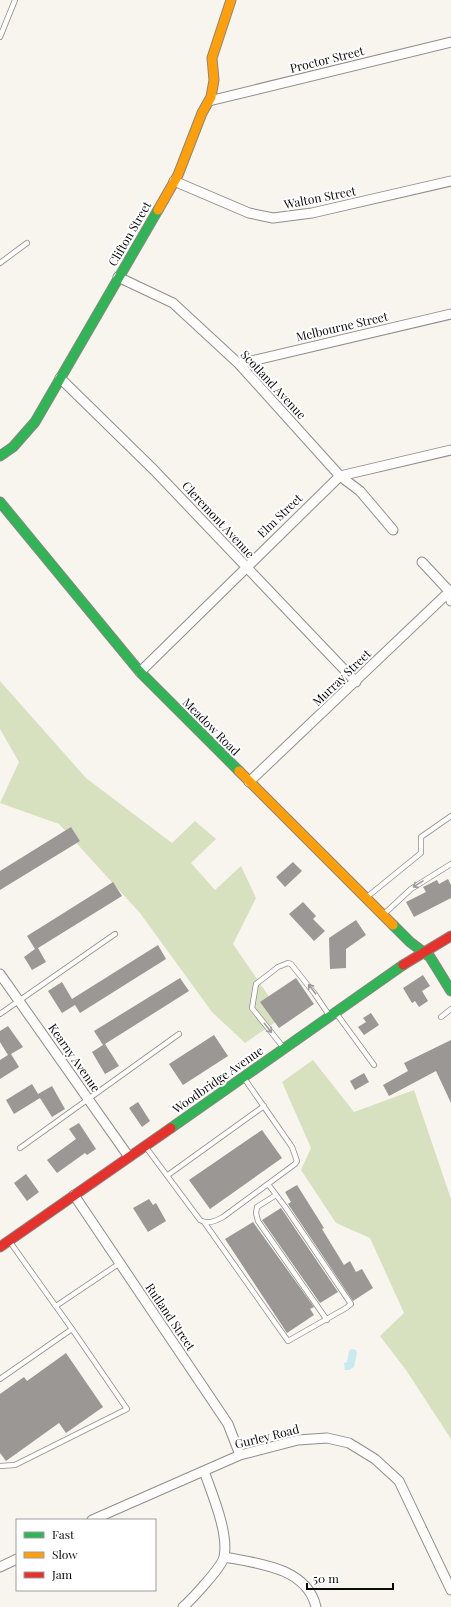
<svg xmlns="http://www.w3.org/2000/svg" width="451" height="1607" font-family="'Playfair Display',serif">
<rect width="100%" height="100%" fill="#f8f4ee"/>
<!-- forest -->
<path fill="#d8e1bf" d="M0,681L86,778L172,843L195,821L216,839L191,863L215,890L241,866L256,898L233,944L283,1017L245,1043L212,1012L140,913L59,824L0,803L19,762L0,729Z
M313,1060L354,1112L414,1090L451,1199V1439L406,1370L380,1336L404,1313L370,1238L336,1223L301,1170L311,1148L282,1082Z"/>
<!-- water -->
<path fill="#c8eaef" d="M351,1349L356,1350L357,1353L354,1367L349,1370H345L344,1363L347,1362L349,1351Z"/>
<!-- building -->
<path fill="#9a9794" d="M71,827L80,841L0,890V871Z
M293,862L302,871L285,887L276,877Z
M448,879L451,885V898L414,917L406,902L426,892L423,887L437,880L439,884Z
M113,882L122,896L38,948L46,962L32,970L24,957L35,949L27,936Z
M303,902L316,916L313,919L325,931L314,941L289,914Z
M356,920L366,935L346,949V968L330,969L329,938Z
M158,945L166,959L80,1013L75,1005L62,1013L48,991L62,982L72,999Z
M423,975L430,986L422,991L428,1001L419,1007L415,1001L412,1003L403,988Z
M180,978L189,991L105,1044L119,1066L105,1074L92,1052L103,1045L94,1031Z
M296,978L314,1004L279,1028L260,1002Z
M371,1013L379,1025L364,1035L358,1027L366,1022L363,1018Z
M8,1026L23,1047L11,1054L19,1067L0,1079V1060L8,1055L0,1042V1031Z
M214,1035L228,1056L183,1085L169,1064Z
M451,1040V1103L436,1071L389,1096L383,1085L408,1071L404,1063Z
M364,1073L369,1082L355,1090L350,1081Z
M32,1084L38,1094L52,1086L65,1109L52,1117L40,1098L14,1114L6,1100Z
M138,1102L150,1121L142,1127L129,1108Z
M79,1123L96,1149L87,1155L85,1153L57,1173L47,1160L76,1139L69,1129Z
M262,1130L282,1158L210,1209L189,1180Z
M26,1174L39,1192L27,1201L14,1183Z
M297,1185L324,1228L322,1229L344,1265L350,1261L356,1272L362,1269L373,1288L353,1301L288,1204L291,1202L285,1192Z
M149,1199L153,1205L156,1203L166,1221L148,1232L133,1208Z
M281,1208L338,1292L320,1303L262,1220Z
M253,1222L314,1307L310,1309L314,1315L287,1333L225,1239Z
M66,1353L103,1407L66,1433L59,1423L6,1461L0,1453V1394L24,1377L27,1381Z"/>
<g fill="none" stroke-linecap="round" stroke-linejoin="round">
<!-- lane casing -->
<g stroke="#918f8d" stroke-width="6">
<path id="lane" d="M0,37L15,0
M0,263L27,243
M367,897L421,853V837L451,816
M384,914L411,889L451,864
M336,1013L374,1065
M0,1014L115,934
M441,1017L451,1009
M283,1047L252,1008L256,984L278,967L288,963L291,964L314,993L329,1015
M145,1146L200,1220C207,1225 216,1221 223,1217L295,1164L297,1161L292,1147L244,1078
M20,1148L179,1034
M168,1175L264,1106
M276,1195L257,1207L256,1213L258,1221L327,1320
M204,1222L288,1341L346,1308L351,1304L349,1301L286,1208L268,1184
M56,1306L120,1263
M0,1379L72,1329L10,1242
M0,1466L15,1465L127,1409L72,1329"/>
</g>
<!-- street casing -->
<g stroke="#918f8d" stroke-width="11">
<path id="street" d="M209,101L451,42
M174,181L249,213L273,218L312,213L451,181
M118,277L173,303L239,364L340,476L360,491L393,530
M239,364L451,314
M60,378L154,470L356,682
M422,562L449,591L451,601
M140,672L340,476L451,450
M249,782L451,590
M0,974L129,1157
M74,1195L228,1424L240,1455
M92,1520L240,1455L298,1440L327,1438L349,1443L375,1459L399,1481L451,1590
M224,1557C256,1563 307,1567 316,1607
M0,1567L17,1559
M183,1607C191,1600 222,1567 224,1557C229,1533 212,1494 204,1471"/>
</g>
<!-- fast casing -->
<g stroke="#888683" stroke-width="11">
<path id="fast" d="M0,456L13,447L35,422L158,210
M0,502L140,672L239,771
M393,925L410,942L430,957L451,991
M171,1128L403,965"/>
</g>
<!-- slow casing -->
<g stroke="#888683" stroke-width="11">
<path id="slow" d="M158,210L178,175L202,113L211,97L214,80L212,58L231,0
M239,771L393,925"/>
</g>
<!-- jam casing -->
<g stroke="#888683" stroke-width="11">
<path id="jam" d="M403,965L451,936
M0,1247L171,1128"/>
</g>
<!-- lane -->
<use href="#lane" stroke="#fefdfc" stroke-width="4.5"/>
<!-- street -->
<use href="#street" stroke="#fefdfc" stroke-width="9"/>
<!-- fast -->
<use href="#fast" stroke="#30b455" stroke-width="9"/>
<!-- slow -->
<use href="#slow" stroke="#ff9f0a" stroke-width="9"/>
<!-- jam -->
<use href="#jam" stroke="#e5322d" stroke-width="9"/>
</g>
<!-- one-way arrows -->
<defs><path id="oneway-shaft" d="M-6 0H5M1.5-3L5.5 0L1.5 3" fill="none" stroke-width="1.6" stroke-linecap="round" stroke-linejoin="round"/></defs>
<g stroke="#9c9c9b">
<use href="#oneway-shaft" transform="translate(418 884) rotate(148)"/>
<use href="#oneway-shaft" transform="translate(312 989) rotate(-127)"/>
<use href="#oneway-shaft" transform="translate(268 1028) rotate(52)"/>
</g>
<g text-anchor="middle" stroke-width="4" stroke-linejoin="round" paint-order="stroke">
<!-- street labels -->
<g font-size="12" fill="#0a0a0a" stroke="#fff">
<text transform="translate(327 60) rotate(-14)" y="4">Proctor Street</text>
<text transform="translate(320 198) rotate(-11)" y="4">Walton Street</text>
<text transform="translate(130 234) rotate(-60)" y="4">Clifton Street</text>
<text transform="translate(342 327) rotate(-13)" y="4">Melbourne Street</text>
<text transform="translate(273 385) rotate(47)" y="4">Scotland Avenue</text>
<text transform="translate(280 516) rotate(-44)" y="4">Elm Street</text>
<text transform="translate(218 520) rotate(47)" y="4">Cleremont Avenue</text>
<text transform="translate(342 678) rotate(-44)" y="4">Murray Street</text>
<text transform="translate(211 727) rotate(45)" y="4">Meadow Road</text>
<text transform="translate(74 1058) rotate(55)" y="4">Kearny Avenue</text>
<text transform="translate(218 1080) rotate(-35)" y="4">Woodbridge Avenue</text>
<text transform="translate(170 1317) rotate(56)" y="4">Rutland Street</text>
<text transform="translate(267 1437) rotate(-14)" y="4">Gurley Road</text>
</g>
</g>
<!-- legend -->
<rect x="16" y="1519" width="140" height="72" fill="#ffffff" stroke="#9d9d9d"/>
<rect x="24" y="1532" width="20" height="6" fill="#30b455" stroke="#9d9d9d"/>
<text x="52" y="1539" font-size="12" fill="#0a0a0a">Fast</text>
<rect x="24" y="1552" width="20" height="6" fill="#ff9f0a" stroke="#9d9d9d"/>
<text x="52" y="1559" font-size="12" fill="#0a0a0a">Slow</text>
<rect x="24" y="1572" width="20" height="6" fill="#e5322d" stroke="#9d9d9d"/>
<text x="52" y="1579" font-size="12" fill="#0a0a0a">Jam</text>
<!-- scale -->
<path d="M307 1583v6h86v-6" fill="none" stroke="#0a0a0a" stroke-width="2"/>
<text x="313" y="1583" font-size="12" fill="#0a0a0a" stroke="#ffffff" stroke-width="3" paint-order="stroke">50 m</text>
</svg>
